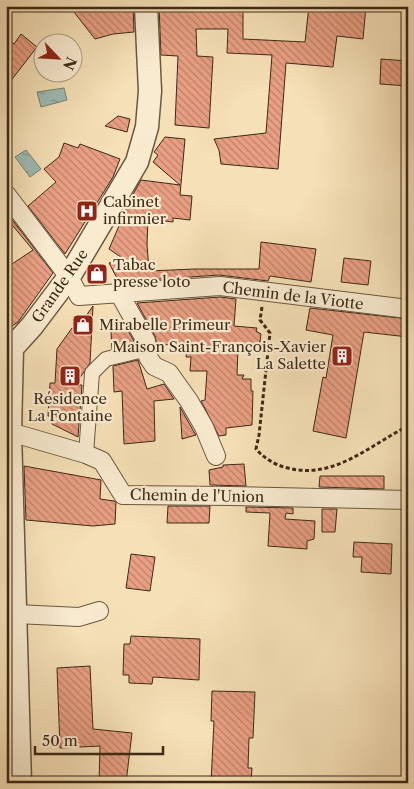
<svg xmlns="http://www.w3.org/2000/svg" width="414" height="789" font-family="'Libre Caslon Text',serif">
<defs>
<pattern id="water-ripples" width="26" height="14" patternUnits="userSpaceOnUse" patternTransform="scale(1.25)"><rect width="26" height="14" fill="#9ebcb5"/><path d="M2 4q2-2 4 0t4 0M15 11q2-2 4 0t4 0" fill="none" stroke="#829992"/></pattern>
<pattern id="building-back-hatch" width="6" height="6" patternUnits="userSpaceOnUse" patternTransform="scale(1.25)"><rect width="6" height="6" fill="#e99f83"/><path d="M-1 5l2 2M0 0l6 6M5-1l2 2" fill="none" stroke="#be826a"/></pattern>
</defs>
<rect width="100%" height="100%" fill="#f6e0b7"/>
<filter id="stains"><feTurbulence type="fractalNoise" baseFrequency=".004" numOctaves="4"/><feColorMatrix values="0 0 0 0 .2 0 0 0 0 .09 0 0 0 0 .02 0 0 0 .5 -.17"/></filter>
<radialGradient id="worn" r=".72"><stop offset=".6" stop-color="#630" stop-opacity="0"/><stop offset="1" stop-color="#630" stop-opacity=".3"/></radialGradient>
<!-- water -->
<path fill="url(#water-ripples)" stroke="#778276" d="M64,88L67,100L41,107L37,92Z
M26,150L41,169L30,177L15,157Z"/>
<!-- building -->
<path fill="url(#building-back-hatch)" stroke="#3d2a17" d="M96,6H133L134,32L113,34L95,39L74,12Z
M159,6H243V39L305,42L309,6L349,9L350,6H366L363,39L337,36L333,67L286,63L278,169L221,164L219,150L214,139L266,133L272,55L227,53L228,29H196L197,56L213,57L209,128L175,125L178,56L161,55Z
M21,34L37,47L6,87V38L14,44Z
M381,59L408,61V86L380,84Z
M118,116L130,119L127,132L105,126Z
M165,137L185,139L180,195L192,196L190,220L173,218V222L148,219L147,244L149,271L195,269H259L261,242L316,249L311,282L270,276L268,281L219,275L119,282L109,263L125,260L109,249L131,198L141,180L180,185L153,162L158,155L154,152Z
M64,143L78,148L80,144L120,159L113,177L65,254L28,206L56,182L44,169L59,157Z
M11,218L53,273L18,322L6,330V268L33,250L8,220Z
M344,258L371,261L368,285L341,282Z
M220,297L236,299L234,326L257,328L256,331L261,334L260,342L255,345V349L238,348L237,375H244L242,379H251V391H253L252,425L226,428V435L219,436L201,401L205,400L207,371H190L191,357H186L188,342L157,346L155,336L137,303Z
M93,306L90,363L75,385H82L78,437L52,424L53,416H48L50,383H55L57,349L72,328L76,330Z
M310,308L408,319V337L364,332L346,438L313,431L323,377L326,378L333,335L306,330Z
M126,327L135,343L112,349L111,332Z
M138,360L147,389L164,384L174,399L154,401L155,441L124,444L122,391L114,392L113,366Z
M180,407L194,432L196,435L182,439Z
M244,464L246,486L210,485L209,470L223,467V465Z
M24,466L101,480L100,499L114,501L116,502L115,524L93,526L26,520Z
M320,476H384V489L319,487Z
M168,506H210L209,523H167Z
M246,507L293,508V514L286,513L285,519L315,521L314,539L307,541V549L268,546L270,513L246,512Z
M322,509H337L335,532H322Z
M354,542L392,544L391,574L361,572L362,557H353Z
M131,554L155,557L150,591L126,588Z
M131,636L200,639L199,680L153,677L152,684L129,683V675H123L124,644H130Z
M90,666L93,729L132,733L126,783H99L100,746L60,748L57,668Z
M212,691L255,692L253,738H249L248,768H252L251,783H211L214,721H211Z"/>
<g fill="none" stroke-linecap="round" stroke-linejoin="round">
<!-- pedestrian casing -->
<g stroke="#6b583f" stroke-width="16">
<path id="pedestrian" d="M86,454L92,373L106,359L148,349"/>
</g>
<!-- minor casing -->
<g stroke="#6b583f" stroke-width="20">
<path id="minor" d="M6,194L69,277L79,296L220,286L408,309
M119,293L146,341L148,357L154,366L169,373L189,401L204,427L216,456
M10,432L86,454L102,461L123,495L230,496L408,500
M16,614L79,617L99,611"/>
</g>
<!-- tertiary casing -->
<g stroke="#6b583f" stroke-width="25">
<path id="tertiary" d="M20,783L10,432L12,348L32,326L69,277L137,162L147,127L150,91L146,6"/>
</g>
<!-- path -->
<path stroke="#3d2a17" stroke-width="3" stroke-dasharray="4 2.5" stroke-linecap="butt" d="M262,307L260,320L270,333L259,435L256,449C265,459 275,465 288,468C334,480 370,445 408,426"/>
<!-- pedestrian -->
<use href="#pedestrian" stroke="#f9ebd0" stroke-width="14"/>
<!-- minor -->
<use href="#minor" stroke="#f9ebd0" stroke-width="18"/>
<!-- tertiary -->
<use href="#tertiary" stroke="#f9ebd0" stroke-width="22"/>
</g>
<!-- icons -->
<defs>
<g id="hospital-square" transform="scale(1.125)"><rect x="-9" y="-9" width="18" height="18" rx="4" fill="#8f2418" stroke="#f9ebd0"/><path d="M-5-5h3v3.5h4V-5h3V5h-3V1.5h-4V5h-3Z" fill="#fff"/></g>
<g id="shop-square" transform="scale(1.125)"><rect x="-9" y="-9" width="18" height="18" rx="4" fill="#8f2418" stroke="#f9ebd0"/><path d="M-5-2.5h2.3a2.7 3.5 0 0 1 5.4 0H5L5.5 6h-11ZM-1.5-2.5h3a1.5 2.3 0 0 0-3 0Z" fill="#fff"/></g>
<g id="building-square" transform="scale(1.125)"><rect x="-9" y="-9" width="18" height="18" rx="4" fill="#8f2418" stroke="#f9ebd0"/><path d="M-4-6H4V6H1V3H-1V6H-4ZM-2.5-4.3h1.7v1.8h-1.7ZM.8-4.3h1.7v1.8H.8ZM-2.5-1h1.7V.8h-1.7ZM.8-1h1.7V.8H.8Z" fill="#fff"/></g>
</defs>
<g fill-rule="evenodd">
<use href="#hospital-square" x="87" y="211"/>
<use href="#shop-square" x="97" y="274"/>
<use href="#shop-square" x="83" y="325"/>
<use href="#building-square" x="342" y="356"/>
<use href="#building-square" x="70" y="376"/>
</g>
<g text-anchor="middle" stroke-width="4.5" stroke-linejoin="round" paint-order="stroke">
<!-- poi labels -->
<g font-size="15" fill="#3d2a17" stroke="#f9ebd0" text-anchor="start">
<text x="103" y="207">Cabinet<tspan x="103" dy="17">infirmier</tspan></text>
<text x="113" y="270">Tabac<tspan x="113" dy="17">presse loto</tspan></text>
<text x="99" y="330">Mirabelle Primeur</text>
<text x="326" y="352" text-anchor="end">Maison Saint-François-Xavier<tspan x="326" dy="17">La Salette</tspan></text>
<text x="70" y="404" text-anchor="middle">Résidence<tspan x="70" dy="17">La Fontaine</tspan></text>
</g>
<!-- street labels -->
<g font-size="15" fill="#3d2a17" stroke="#f9ebd0">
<text transform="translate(60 286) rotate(-55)" y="5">Grande Rue</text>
<text transform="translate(293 296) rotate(7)" y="5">Chemin de la Viotte</text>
<text transform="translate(197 496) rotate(1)" y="5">Chemin de l'Union</text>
</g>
</g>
<!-- margin -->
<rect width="414" height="789" fill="none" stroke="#f6e0b7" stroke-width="25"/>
<rect x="8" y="8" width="399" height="774" fill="none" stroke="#3d2a17" stroke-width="2.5"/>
<rect x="12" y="12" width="389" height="764" fill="none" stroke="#3d2a17"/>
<!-- north arrow -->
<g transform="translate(58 58) rotate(115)"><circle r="24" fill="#f9ebd0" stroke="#ae9e86"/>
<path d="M0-4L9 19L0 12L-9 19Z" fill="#8f2418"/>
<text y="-8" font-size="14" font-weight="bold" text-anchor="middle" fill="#3d2a17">N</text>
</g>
<!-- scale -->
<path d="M35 746v8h128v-8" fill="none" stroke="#3d2a17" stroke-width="2.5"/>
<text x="42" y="746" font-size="15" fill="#3d2a17" stroke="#f9ebd0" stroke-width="4" paint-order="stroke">50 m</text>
<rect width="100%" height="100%" filter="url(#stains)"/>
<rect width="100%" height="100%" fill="url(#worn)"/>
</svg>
